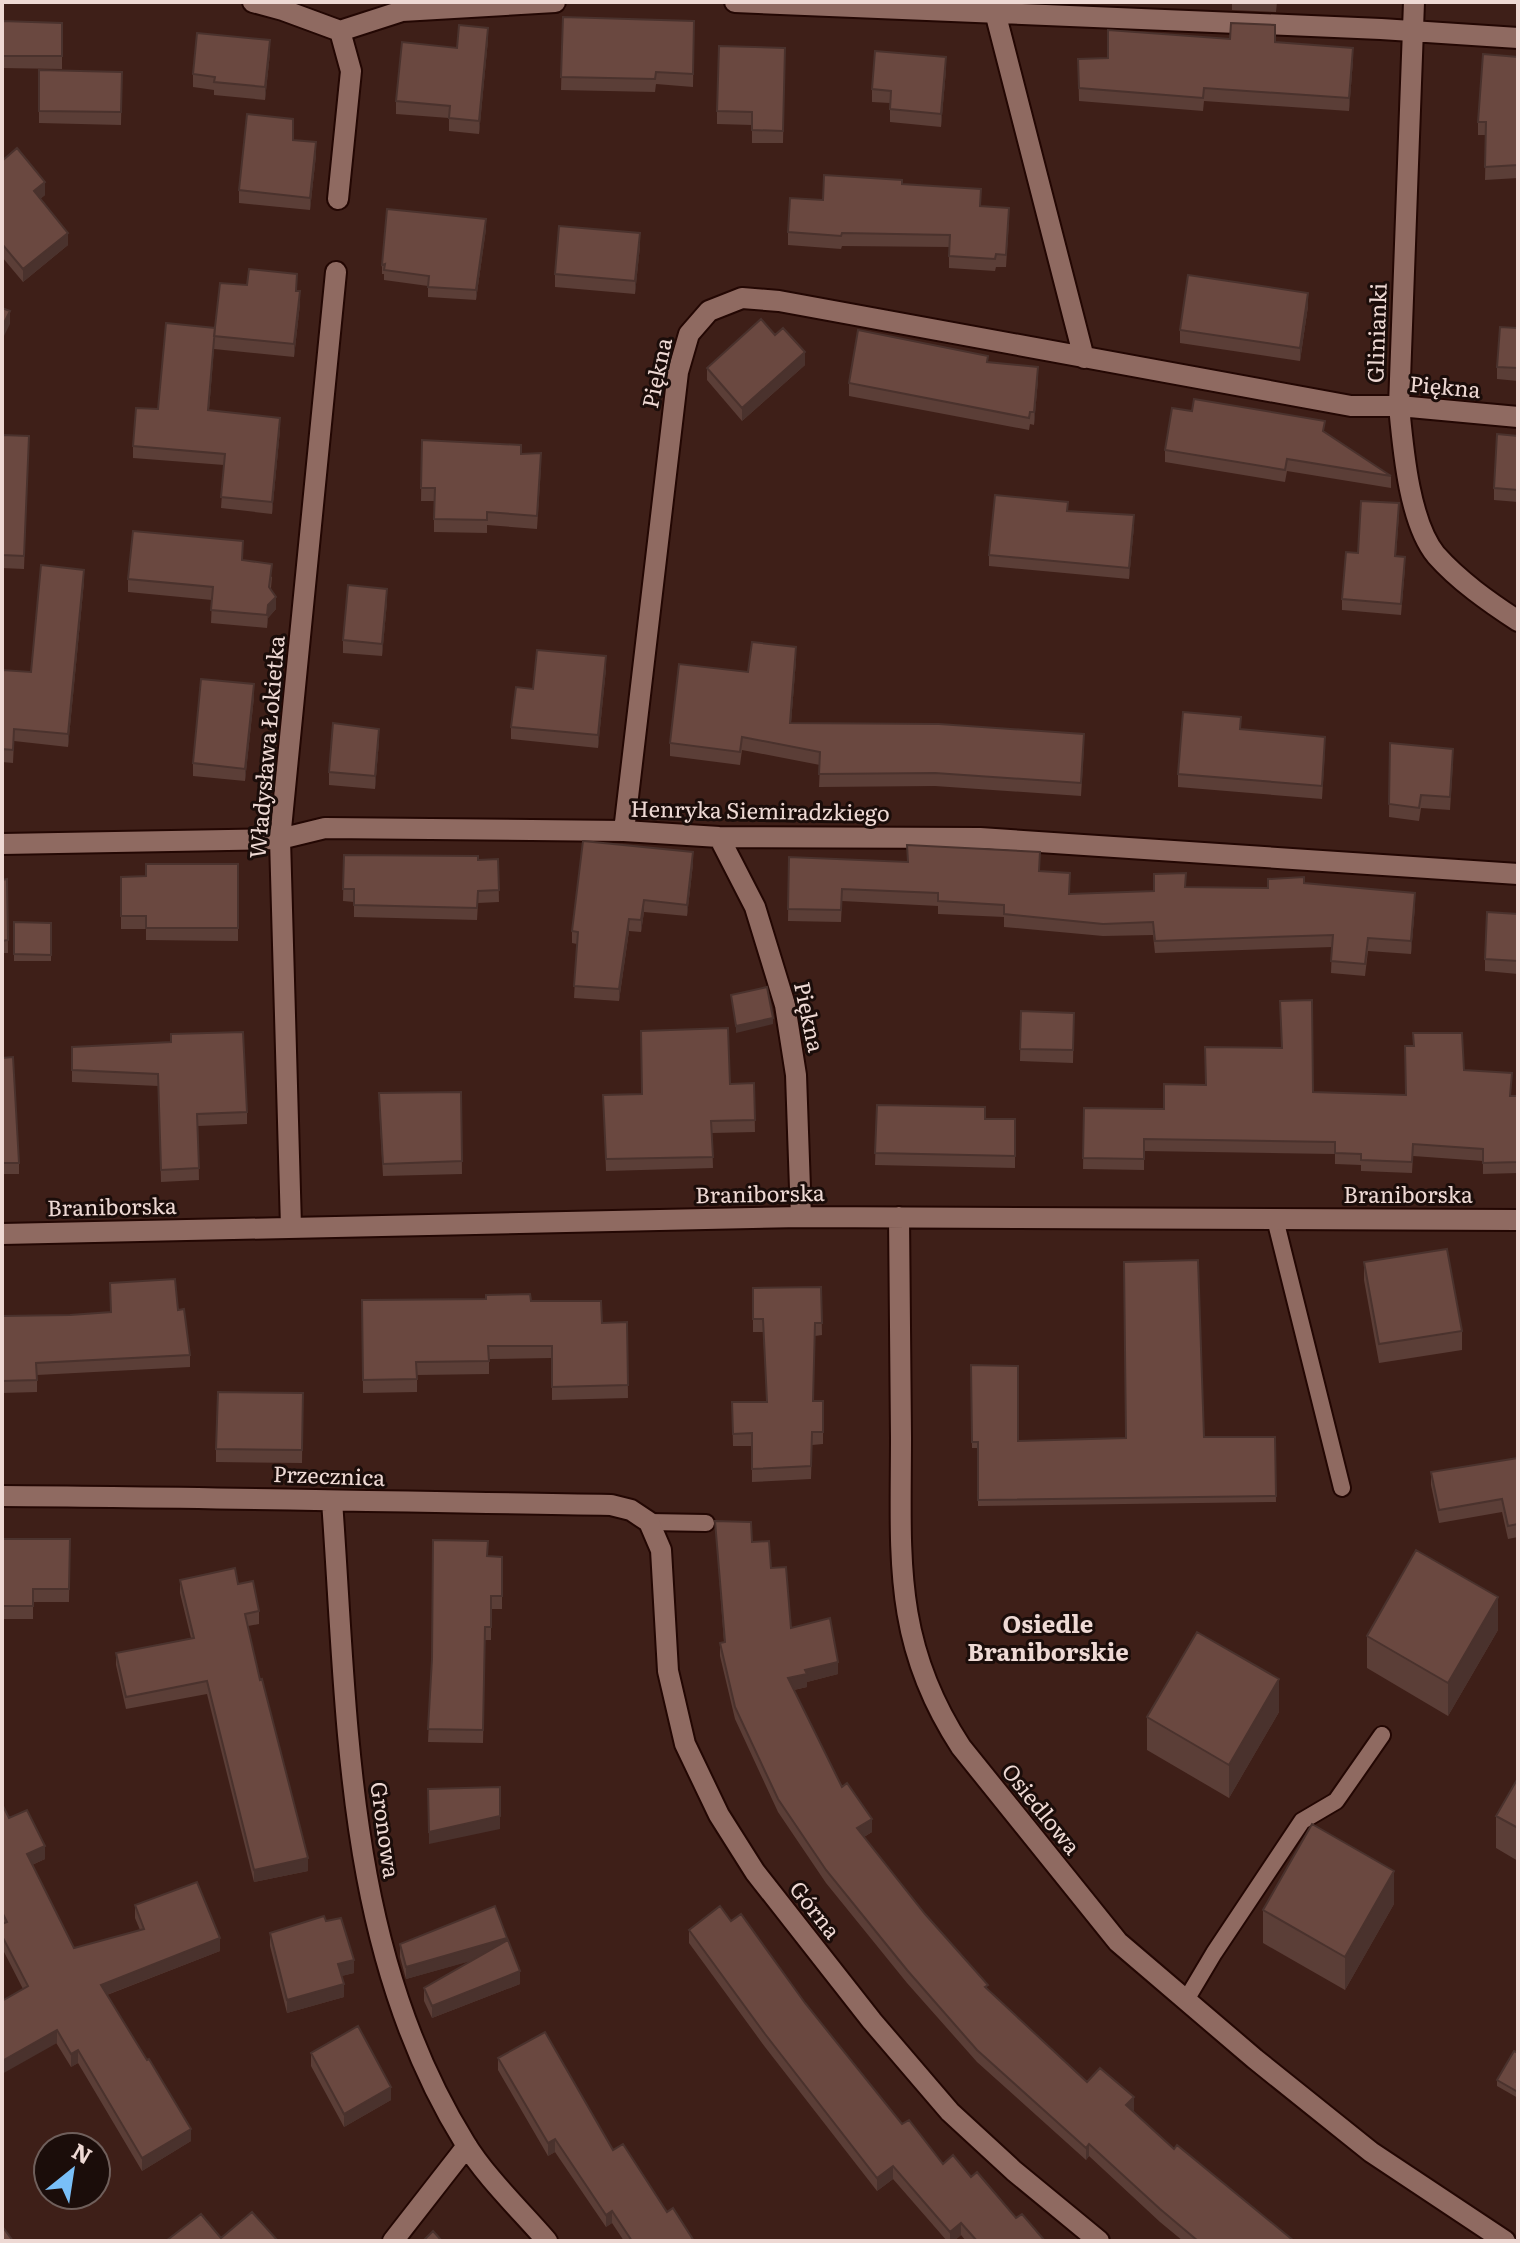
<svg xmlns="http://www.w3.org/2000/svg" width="1520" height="2243" font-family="Literata,serif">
<rect width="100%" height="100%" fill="#3e1f18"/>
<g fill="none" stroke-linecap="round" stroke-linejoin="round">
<!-- lane casing -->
<g stroke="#230703" stroke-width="20">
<path id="lane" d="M1275,1219L1342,1488
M649,1522L706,1523
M1186,2000L1214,1953L1302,1821L1336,1801L1382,1735"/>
</g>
<!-- street casing -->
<g stroke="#230703" stroke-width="24">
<path id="street" d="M253,2L283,10L340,31
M735,2L1381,29L1518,38
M1414,2L1399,406C1403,448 1409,522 1436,555C1459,581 1489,602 1518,621
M995,12L1084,358
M340,31L402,11L555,2
M338,199L351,71L340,31
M624,831L678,372L689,334L709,311L742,298L779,301L1351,406H1399L1518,417
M719,837L755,907L785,1005L796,1075L801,1217
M2,844L280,839L325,828L624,831L719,837L980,838L1518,874
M899,1217C900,1290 900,1363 901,1437C901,1556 892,1642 961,1747L1118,1942L1255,2059L1371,2152L1505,2241
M291,1227L280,839L336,272
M2,1234L801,1217L1518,1220
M2,1496C205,1497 408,1502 611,1505L631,1510L649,1522L661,1550L668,1671L685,1744L719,1815L755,1872L872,2021L950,2112L1014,2171L1099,2241
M332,1501C348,1721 345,1950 465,2143C484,2175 522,2212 547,2241
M393,2241L467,2146"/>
</g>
<!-- lane -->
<use href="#lane" stroke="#8f6a61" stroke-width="16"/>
<!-- street -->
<use href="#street" stroke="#8f6a61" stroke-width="20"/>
</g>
<!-- wall -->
<path fill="#5b3e37" d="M1232,2H1277L1276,12L1232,10Z
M563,17L694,21L693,87L656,84L655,92L561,90Z
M2,21L62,23V69L2,68Z
M488,40L479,134L449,131V118L396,114V101L457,48Z
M1275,42L1353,60L1349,111L1204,101L1203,111L1079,101L1078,59L1108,58Z
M785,48L783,143H752V125L717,124V111Z
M270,53L265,100L214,95V90L193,87V74Z
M1518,57V178L1485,180L1486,135H1478V122Z
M39,70L122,72L121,125L39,123Z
M946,70L941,127L890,122V103L872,102V89Z
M293,140L316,155L310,210L239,203V190Z
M2,161L45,195L40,199L68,245L23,282L2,257Z
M902,184L980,206L1009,220L1006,267H996L995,271L949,268V247L842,246L841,249L788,245V232L823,200Z
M486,229L476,300L428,297V286L384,280V274H382V265Z
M640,246L635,294L555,287V274Z
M297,291L300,304L294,357L214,349V347L209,410L280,430L272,514L221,508L224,465L133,458V446L215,328Z
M1308,306L1300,361L1180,343V330Z
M1518,321V381L1497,379V367L1517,328Z
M775,335L805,365L742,421L707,380V368Z
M988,362L1038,380L1034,425L1030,424L1029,430L849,396V383Z
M1325,432L1391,476V488L1287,471L1285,482L1165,462V450Z
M2,435L29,436L24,569L2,568Z
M1518,436V502L1494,500V488Z
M422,440L521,454L541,466L537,529L487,525V533L434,532V501H421Z
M1068,511L1134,526L1129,579L989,566V555Z
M1399,514L1396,556L1405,568L1401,615L1342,610V599L1358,553Z
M243,561L272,577L271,588L276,609L268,618L267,628L211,623L212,600L128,592V579Z
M84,582L68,747L14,741L13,763L2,762V670L31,672Z
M387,602L382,656L343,653V640Z
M796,660L791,723L1084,747L1081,796L935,786L819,787L820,765L742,750L740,765L670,756V743L748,672Z
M606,669L598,748L511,739V727L533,689Z
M254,697L245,781L193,776V763Z
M379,741L375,789L329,785V772Z
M1390,743L1453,762L1450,810L1421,808L1419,821L1389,817Z
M1325,750L1322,799L1178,787V774Z
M344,855L478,860L498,859L499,902L478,903L477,920L354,917V902L343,901Z
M789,857L1039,871L1070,894L1154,891L1186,887L1268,888L1304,883L1415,906L1411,954L1368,951L1365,976L1331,973L1332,947L1155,953L1153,935L1103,936L1004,927V917L938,914V906L842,901L841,922L788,921Z
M238,864V941L146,940V929H121V877L146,876Z
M693,864L687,916L644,912L641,932L629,931L619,1001L574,998L577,944L572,943V931Z
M7,879L8,953H2V880Z
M1518,914V974L1485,971V959Z
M14,922L51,923V961H14Z
M1021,1011L1074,1013L1073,1063L1020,1061Z
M171,1042L247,1112V1124L198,1126L199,1180L161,1182L158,1086L72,1082V1047Z
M2,1058L19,1163V1174H2Z
M1464,1070L1511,1096H1518V1173L1483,1174V1161L1413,1156L1412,1173L1361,1171V1165L1335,1164V1154L1144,1151V1170L1083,1169L1084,1108L1164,1109L1313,1092L1406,1095Z
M754,1083L755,1132L712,1133L713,1168L606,1171L603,1095L642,1094L730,1084Z
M461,1092L462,1174L383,1176L379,1106Z
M877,1105L985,1119H1015V1168L875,1165Z
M1364,1262L1462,1331V1350L1379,1363L1364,1280Z
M110,1283L178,1310L190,1355V1367L37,1375V1392L2,1393V1316L70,1315L111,1312Z
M821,1287L822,1335L815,1336L813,1401H823V1444L812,1445L811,1479L752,1482V1446H733L732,1402H767L763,1332H753V1288Z
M362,1300L531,1301L602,1323L627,1322L628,1398L552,1400V1358L489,1359V1374L417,1375V1392L363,1393Z
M971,1365L1018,1441L1204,1437H1275L1276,1502L978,1506V1448H972Z
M303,1393L302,1463L216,1462V1449Z
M1518,1458V1537L1508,1539L1502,1512L1439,1523L1431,1485V1472Z
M715,1521L752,1542L771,1568L791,1628L838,1674L807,1682V1687L794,1690L842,1787L872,1832L864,1837L925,1914L988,1989L1087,2082L1134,2110L1133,2111L1174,2149L1294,2241H1183L1160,2222L1089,2156L1086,2160L977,2062L907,1983L826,1883L778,1812L735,1719L720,1656V1643L724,1642Z
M2,1539H70L69,1602H33V1619H2Z
M488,1556L502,1557V1609H491V1640H485L483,1743L428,1742L432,1659Z
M180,1580L238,1584L259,1611V1624L248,1626L260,1680L308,1871L254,1882L207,1694L126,1709L116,1665V1653L191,1638L180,1593Z
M1498,1630L1448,1716L1367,1668V1636Z
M1279,1712L1229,1798L1147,1750V1717Z
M1518,1778V1861L1496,1848V1816Z
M2,1804L9,1818L45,1859L32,1865L74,1948L140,1930L135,1918V1905L220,1951L107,1995L191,2141L142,2171L78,2063L71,2067L23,1989L2,1948Z
M1394,1904L1345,1990L1263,1943V1910Z
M326,1921L354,1973L341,1976L344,1997L287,2013L270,1946V1933Z
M731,1921L805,2003L902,2124L943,2164L971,2177L1016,2218L1045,2241H966L961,2235L954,2241H947L893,2179L877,2191L765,2047L689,1943V1930Z
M507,1941L520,1984L432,2018L424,2001V1988L473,1960L406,1979L400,1957V1944Z
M311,2053L391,2100L344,2127L311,2066Z
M1518,2053V2098L1497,2086V2080Z
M498,2058L613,2150L694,2241H624L612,2223L606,2227L555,2152L548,2156L498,2070Z"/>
<!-- shaded-wall -->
<path fill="#4a322d" d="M488,28V40L479,134V121Z
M270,40V53L265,100V87Z
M1353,48V60L1349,111V98Z
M946,57V70L941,127V114Z
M316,142V155L310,210V198Z
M45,182V195L34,204V191Z
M486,219V229L476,300V290Z
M68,233V245L23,282V269Z
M640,233V246L635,294V281Z
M300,291V304L294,357V344Z
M1308,293V306L1300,361V348Z
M10,311V324L2,340V327Z
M214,336V347L208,422V410Z
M805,352V365L742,421V408Z
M1038,367V380L1034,425V412Z
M280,418V430L272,514V502Z
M1134,515V526L1129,579V568Z
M84,570V582L68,747V734Z
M387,589V602L382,656V644Z
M276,597V609L268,618L267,628L268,605Z
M796,647V660L790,735V723Z
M606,656V669L598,748V735Z
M254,684V697L245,781V769Z
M379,729V741L375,789V776Z
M693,852V864L687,916V905Z
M1415,893V906L1411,954V941Z
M644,900V912L641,932V920Z
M629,919V931L619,1001V989Z
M773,1018V1024L736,1033V1026Z
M1498,1597V1630L1448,1716V1683Z
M838,1662V1674L807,1682V1687L788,1691V1678L805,1670Z
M1279,1679V1712L1229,1798V1765Z
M500,1816V1829L429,1844V1832Z
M872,1819V1832L857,1841V1828Z
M45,1846V1859L27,1867V1854Z
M308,1858V1871L254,1882V1870Z
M1394,1871V1904L1345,1990V1957Z
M220,1938V1951L101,1997V1985Z
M507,1938V1951L406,1979V1967Z
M354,1960V1973L338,1977V1964Z
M520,1971V1984L432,2018V2006Z
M344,1984V1997L287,2013V2000Z
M57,2030V2043L2,2074V2061Z
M78,2050V2063L71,2067V2054Z
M391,2087V2100L344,2127V2114Z
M1134,2097V2110L1126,2118V2105Z
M191,2129V2141L142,2171V2158Z
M555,2139V2152L548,2156V2143Z
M1089,2144V2156L1086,2160V2148Z
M893,2166V2179L877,2191V2178Z
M612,2211V2223L606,2227V2215Z
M961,2223V2235L954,2241H950V2232Z"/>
<!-- building -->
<path fill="#6a4840" stroke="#4a322d" stroke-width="2" d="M563,17L694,21L693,74L656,72L655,79L561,77Z
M2,21L62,23V56H2Z
M1231,23L1275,25V42L1353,48L1349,98L1204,88L1203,98L1079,88L1078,59L1108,58V30L1230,39Z
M459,25L488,28L479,121L449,118L450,106L396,101L402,42L457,48Z
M197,33L270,40L265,87L214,82L215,77L193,74Z
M719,46L785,48L783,131L752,130V112L717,111Z
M875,51L946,57L941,114L890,109L891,91L872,89Z
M1483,54L1518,57V165L1485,167L1486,122H1478Z
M39,70L122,72L121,112L39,111Z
M247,114L293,119V140L316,142L310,198L239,190Z
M17,148L45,182L34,191L68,233L23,269L2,244V161Z
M824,175L902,180V184L981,189L980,206L1009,208L1006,255L996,254L995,259L949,256L950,235L842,233L841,236L788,232L790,198L823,200Z
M387,209L486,219L476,290L428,287L429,276L384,270L385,264L382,265Z
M559,226L640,233L635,281L555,274Z
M249,269L297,274L296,291H300L294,344L214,336L220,283L247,285Z
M1188,275L1308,293L1300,348L1180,330Z
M2,308L10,311L2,327Z
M761,319L775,335L783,328L805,352L742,408L707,368Z
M1518,321V368L1497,367L1500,327L1517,328Z
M166,323L215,328L208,410L280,418L272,502L221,497L225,454L133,446L136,408L158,409Z
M858,330L988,356L987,362L1038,367L1034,412H1030L1029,418L849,383Z
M1194,399L1325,421L1323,431L1391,476L1287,459L1285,470L1165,450L1172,408L1192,411Z
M1497,434L1518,436V490L1494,488Z
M2,435L29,436L24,556L2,555Z
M422,440L521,445V454L541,453L537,516L487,512V520L434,519L435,488H421Z
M995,495L1068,502L1067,511L1134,515L1129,568L989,555Z
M1361,501L1399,503L1395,556L1405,557L1401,604L1342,599L1346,552L1358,553Z
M133,531L243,541L242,560L272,564L269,587L276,597L268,605L267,615L211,610L213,587L128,579Z
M41,565L84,570L68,734L14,729L13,750L2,749V670L31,672Z
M348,585L387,589L382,644L343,640Z
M752,642L796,647L790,723L939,724L1084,734L1081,783L935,773L819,774L820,752L742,737L740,752L670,743L679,664L748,672Z
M537,650L606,656L598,735L511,727L516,687L533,689Z
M201,679L254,684L245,769L193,763Z
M1183,712L1241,717L1240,729L1325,737L1322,786L1178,774Z
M333,723L379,729L375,776L329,772Z
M1390,743L1453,749L1450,797L1421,795L1419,808L1389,804Z
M583,841L693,852L687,905L644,900L641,920L629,919L619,989L574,986L578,932L572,931Z
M907,845L1040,852L1039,871L1070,873L1069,894L1154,891V874L1186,873L1185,887L1268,888V879L1304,877V883L1415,893L1411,941L1368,938L1365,964L1331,961L1333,935L1155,941L1153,922L1103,924L1004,914V905L938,901V893L842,889L841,910L788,909L789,857L908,862Z
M344,855L478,856V860L498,859L499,890L478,891L477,908L354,905V889H343Z
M146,864H238V928H146V916H121V877L146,876Z
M7,879L8,940L2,941V880Z
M1487,912L1518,914V961L1485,959Z
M14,922L51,923V955L14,954Z
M767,987L773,1018L736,1026L731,995Z
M1312,1000L1313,1092L1406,1095L1405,1046H1414L1413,1033H1462L1464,1070L1512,1073L1510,1096H1518V1162L1483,1163V1149L1413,1144L1412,1162L1361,1160V1154L1335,1153V1142L1144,1139V1159L1083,1158L1084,1108L1164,1109V1084L1206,1085L1205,1047L1282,1048L1280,1001Z
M1021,1011L1074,1013L1073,1050L1020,1049Z
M728,1028L730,1084L754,1083L755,1120L711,1121L713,1157L606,1159L603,1095L642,1094L641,1031Z
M243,1032L247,1112L197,1114L199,1168L161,1170L158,1074L72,1070V1047L171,1042V1034Z
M13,1057L19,1163H2V1058Z
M461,1092L462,1161L383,1164L379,1093Z
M877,1105L985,1107V1119H1015V1156L875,1153Z
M1447,1249L1462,1331L1379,1344L1364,1262Z
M1198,1260L1204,1437H1275L1276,1496L978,1500V1442H972L971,1365L1018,1366V1441L1126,1438L1124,1262Z
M175,1279L178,1310L184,1309L190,1355L36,1363L37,1380L2,1381V1316L70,1315L111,1312L110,1283Z
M821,1287L822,1323H815L813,1401H823V1432H812L811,1466L752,1469V1433L733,1434L732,1402H767L763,1319H753V1288Z
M530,1294L531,1301H601L602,1323L627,1322L628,1385L552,1387V1346H488L489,1361L416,1362L417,1379L363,1380L362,1300L486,1299V1295Z
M218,1392L303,1393L302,1450L216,1449Z
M1518,1458V1524L1508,1526L1502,1499L1439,1510L1431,1472Z
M715,1521L751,1522L752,1542L769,1541L771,1568L786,1567L791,1628L830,1618L838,1662L805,1670L807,1674L788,1678L842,1787L847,1783L872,1819L857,1828L925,1914L988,1985L985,1987L1087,2082L1100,2068L1134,2097L1126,2105L1174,2149L1177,2145L1294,2241H1198L1160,2209L1089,2144L1086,2148L977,2050L907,1970L826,1870L778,1799L735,1707L720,1643L725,1642Z
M2,1539H70L69,1589H33V1606H2Z
M433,1540L488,1541L487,1556L502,1557V1596H491V1627H485L483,1730L428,1729L432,1659Z
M1416,1550L1498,1597L1448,1683L1367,1636Z
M235,1568L238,1584L253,1581L259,1611L245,1614L260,1680L262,1679L308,1858L254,1870L207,1681L126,1697L116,1653L194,1638L180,1580Z
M1197,1632L1279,1679L1229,1765L1147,1717Z
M1518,1778V1828L1496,1816Z
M500,1787V1816L429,1832L428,1789Z
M2,1804L9,1818L27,1810L45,1846L27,1854L74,1948L144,1929L135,1905L197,1882L220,1938L101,1985L147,2060L149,2059L191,2129L142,2158L78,2050L71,2054L57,2030L2,2061V2001L28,1986L2,1936V1924L7,1922L2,1912Z
M1312,1824L1394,1871L1345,1957L1263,1910Z
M495,1906L507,1938L406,1967L400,1944Z
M720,1906L731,1921L741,1914L805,2003L902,2124L909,2120L943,2164L953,2155L971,2177L977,2172L1016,2218L1022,2214L1045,2241H977L961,2223L950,2232L893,2166L877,2178L765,2034L689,1930Z
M324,1916L326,1921L341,1918L354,1960L338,1964L344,1984L287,2000L270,1933Z
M508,1940L520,1971L432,2006L424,1988Z
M358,2026L391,2087L344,2114L311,2053Z
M545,2032L613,2150L623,2144L667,2212L673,2208L694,2241H632L612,2211L606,2215L555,2139L548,2143L498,2058Z
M1514,2051L1518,2053V2092L1497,2080Z
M252,2212L278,2241H166L201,2214L221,2238Z
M2,2226L13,2241H2Z
M433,2231L442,2241H423Z"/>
<g text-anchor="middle" stroke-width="6" stroke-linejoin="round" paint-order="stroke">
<!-- street labels -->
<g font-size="22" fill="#eed9d4" stroke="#1b0d0a">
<text transform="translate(1377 333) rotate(-88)" y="8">Glinianki</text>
<text transform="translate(657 373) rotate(-78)" y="8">Piękna</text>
<text transform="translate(1445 387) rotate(5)" y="8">Piękna</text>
<text transform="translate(267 747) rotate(-85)" y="8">Władysława Łokietka</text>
<text transform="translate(760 811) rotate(1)" y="8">Henryka Siemiradzkiego</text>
<text transform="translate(809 1017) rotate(78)" y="8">Piękna</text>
<text transform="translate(760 1194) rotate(-1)" y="8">Braniborska</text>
<text x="1408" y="1203">Braniborska</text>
<text transform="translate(112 1207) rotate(-1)" y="8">Braniborska</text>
<text transform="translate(329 1476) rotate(2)" y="8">Przecznica</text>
<text transform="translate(1041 1809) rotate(51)" y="8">Osiedlowa</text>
<text transform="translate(385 1830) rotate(82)" y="8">Gronowa</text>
<text transform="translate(815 1910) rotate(52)" y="8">Górna</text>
</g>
<!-- neighbourhood labels -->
<g font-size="24" font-weight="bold" fill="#eed9d4" stroke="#1b0d0a">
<text x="1048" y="1633">Osiedle<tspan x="1048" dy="28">Braniborskie</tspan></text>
</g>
</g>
<!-- border -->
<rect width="1520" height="2243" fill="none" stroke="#eed9d4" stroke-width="8"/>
<!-- north arrow -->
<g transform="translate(72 2171) rotate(30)"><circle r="38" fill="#1b0d0a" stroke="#6f5f5b" stroke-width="2"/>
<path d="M0-6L14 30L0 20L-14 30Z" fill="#79bff8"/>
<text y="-12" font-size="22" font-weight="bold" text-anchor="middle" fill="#eed9d4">N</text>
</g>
</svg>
